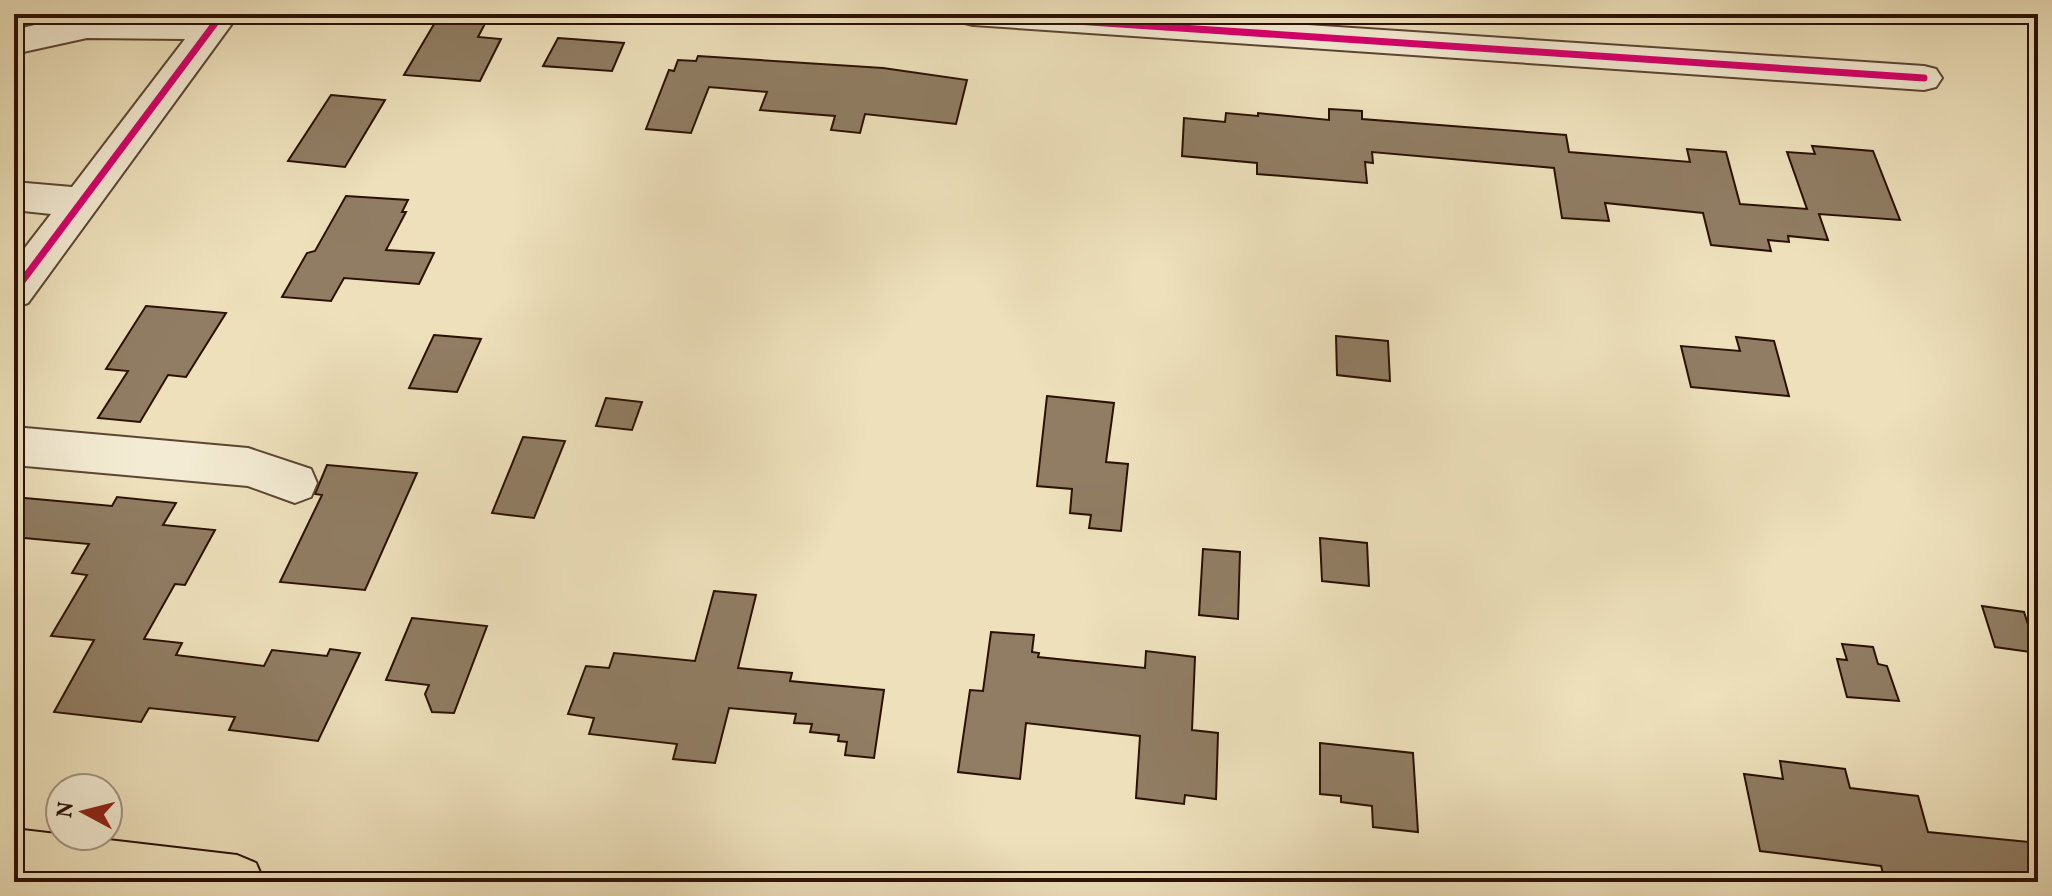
<svg xmlns="http://www.w3.org/2000/svg" width="2052" height="896" font-family="Vollkorn,serif">
<rect width="100%" height="100%" fill="#ede0bb"/>
<filter id="stains"><feTurbulence type="fractalNoise" baseFrequency=".0025" numOctaves="4"/><feColorMatrix values="0 0 0 0 .2 0 0 0 0 .09 0 0 0 0 .02 0 0 0 .5 -.17"/></filter>
<radialGradient id="worn" r=".72"><stop offset=".6" stop-color="#630" stop-opacity="0"/><stop offset="1" stop-color="#630" stop-opacity=".3"/></radialGradient>
<!-- building -->
<path fill="#907d63" stroke="#2b1104" stroke-width="2" d="M440,14L489,16L478,37L501,39L480,81L404,75Z
M558,38L624,43L612,71L543,66Z
M698,56L883,68L967,80L956,124L865,114L860,133L831,130L835,116L760,110L767,92L709,87L691,133L646,129L669,70L674,71L678,60L696,61Z
M331,95L385,100L345,167L288,161Z
M1329,109L1362,111V119L1566,135L1569,152L1690,162L1687,149L1726,152L1740,204L1807,209L1787,152L1815,154L1812,146L1873,151L1900,220L1819,214L1828,240L1788,236L1789,242L1768,240L1771,251L1711,245L1703,213L1605,203L1609,221L1562,218L1554,168L1372,152L1373,163L1365,162L1367,183L1257,174V163L1182,156L1184,118L1225,122L1226,113L1258,116V113L1329,120Z
M346,196L408,200L402,212H406L386,250L434,253L419,284L344,278L331,301L282,297L307,253L315,251Z
M146,306L226,313L186,377L168,375L140,422L98,418L128,371L106,369Z
M434,335L481,339L457,392L409,388Z
M1336,336L1388,341L1390,381L1337,375Z
M1736,337L1774,341L1789,396L1691,387L1681,346L1740,351Z
M1047,396L1114,403L1106,462L1128,464L1121,531L1089,528L1091,515L1070,513L1072,489L1037,486Z
M606,398L642,402L632,430L596,426Z
M523,437L565,441L534,518L492,513Z
M327,465L417,473L365,590L280,582L322,495L315,494Z
M14,497L112,506L117,497L176,503L163,525L215,530L185,585L175,584L144,639L182,643L176,655L264,666L272,650L327,656L330,649L360,653L318,741L229,730L235,717L149,708L141,722L54,712L94,640L51,636L87,575L72,573L89,544L14,537Z
M1320,538L1367,543L1369,586L1322,581Z
M1203,549L1240,552L1238,619L1199,615Z
M714,591L756,595L738,668L792,673L790,681L884,690L874,758L845,755L847,742L838,741L839,735L810,732L812,724L794,723L796,714L729,708L715,763L673,759L677,744L589,734L594,718L568,714L586,666L609,668L614,653L695,661Z
M1982,606L2024,612L2037,653L1995,647Z
M412,618L487,626L454,713L432,712L425,694L429,685L386,680Z
M991,632L1034,635L1032,652L1039,653L1038,657L1145,668L1146,651L1195,657L1192,730L1218,733L1216,799L1185,795L1184,804L1136,798L1140,736L1026,723L1020,779L958,772L970,690L983,691Z
M1842,644L1873,647L1878,664L1887,666L1899,701L1847,697L1837,659L1847,660Z
M1320,743L1413,753L1418,832L1373,827L1372,806L1341,802V796L1320,794Z
M1780,761L1845,769L1850,788L1918,796L1928,832L2038,843V882H1922L1884,877L1881,866L1760,851L1744,774L1783,779Z"/>
<g fill="none" stroke-linecap="round" stroke-linejoin="round">
<!-- minor casing -->
<g stroke="#5c4532" stroke-width="4">
<path id="minor" d="M140,14L201,18L204,14H239L28,303L14,308V262L51,214L14,210V182L72,187L185,39L87,38L14,54V30L63,18Z
M956,14H1141L1924,66L1936,69L1942,78L1936,87L1924,90L973,25L961,22Z
M14,427L248,448L311,469L317,483L311,497L295,503L248,486L14,465Z"/>
</g>
<!-- major casing -->
<g stroke="#2b1104" stroke-width="4">
<path id="major" d="M14,829L237,855L256,863L264,882H14Z"/>
</g>
<!-- minor -->
<use href="#minor" fill="#f3ebd3" fill-rule="evenodd"/>
<!-- major -->
<use href="#major" fill="#ede0bb" fill-rule="evenodd"/>
<!-- cycleway casing -->
<g stroke="#f3ebd3" stroke-width="11">
<path id="cycleway" d="M973,14L1924,78
M14,292L222,14"/>
</g>
<!-- cycleway -->
<use href="#cycleway" stroke="#d6006c" stroke-width="7"/>
</g>
<!-- margin -->
<rect width="2052" height="896" fill="none" stroke="#ede0bb" stroke-width="48"/>
<rect x="16" y="16" width="2020" height="864" fill="none" stroke="#2b1104" stroke-width="4"/>
<rect x="24" y="24" width="2004" height="848" fill="none" stroke="#2b1104" stroke-width="2"/>
<!-- north arrow -->
<g transform="translate(84 812) rotate(277)"><circle r="38" fill="#f3ebd3" stroke="#a39480" stroke-width="2"/>
<path d="M0-6L14 30L0 20L-14 30Z" fill="#8f2418"/>
<text y="-12" font-size="22" font-weight="bold" text-anchor="middle" fill="#2b1104">N</text>
</g>
<rect width="100%" height="100%" filter="url(#stains)"/>
<rect width="100%" height="100%" fill="url(#worn)"/>
</svg>
